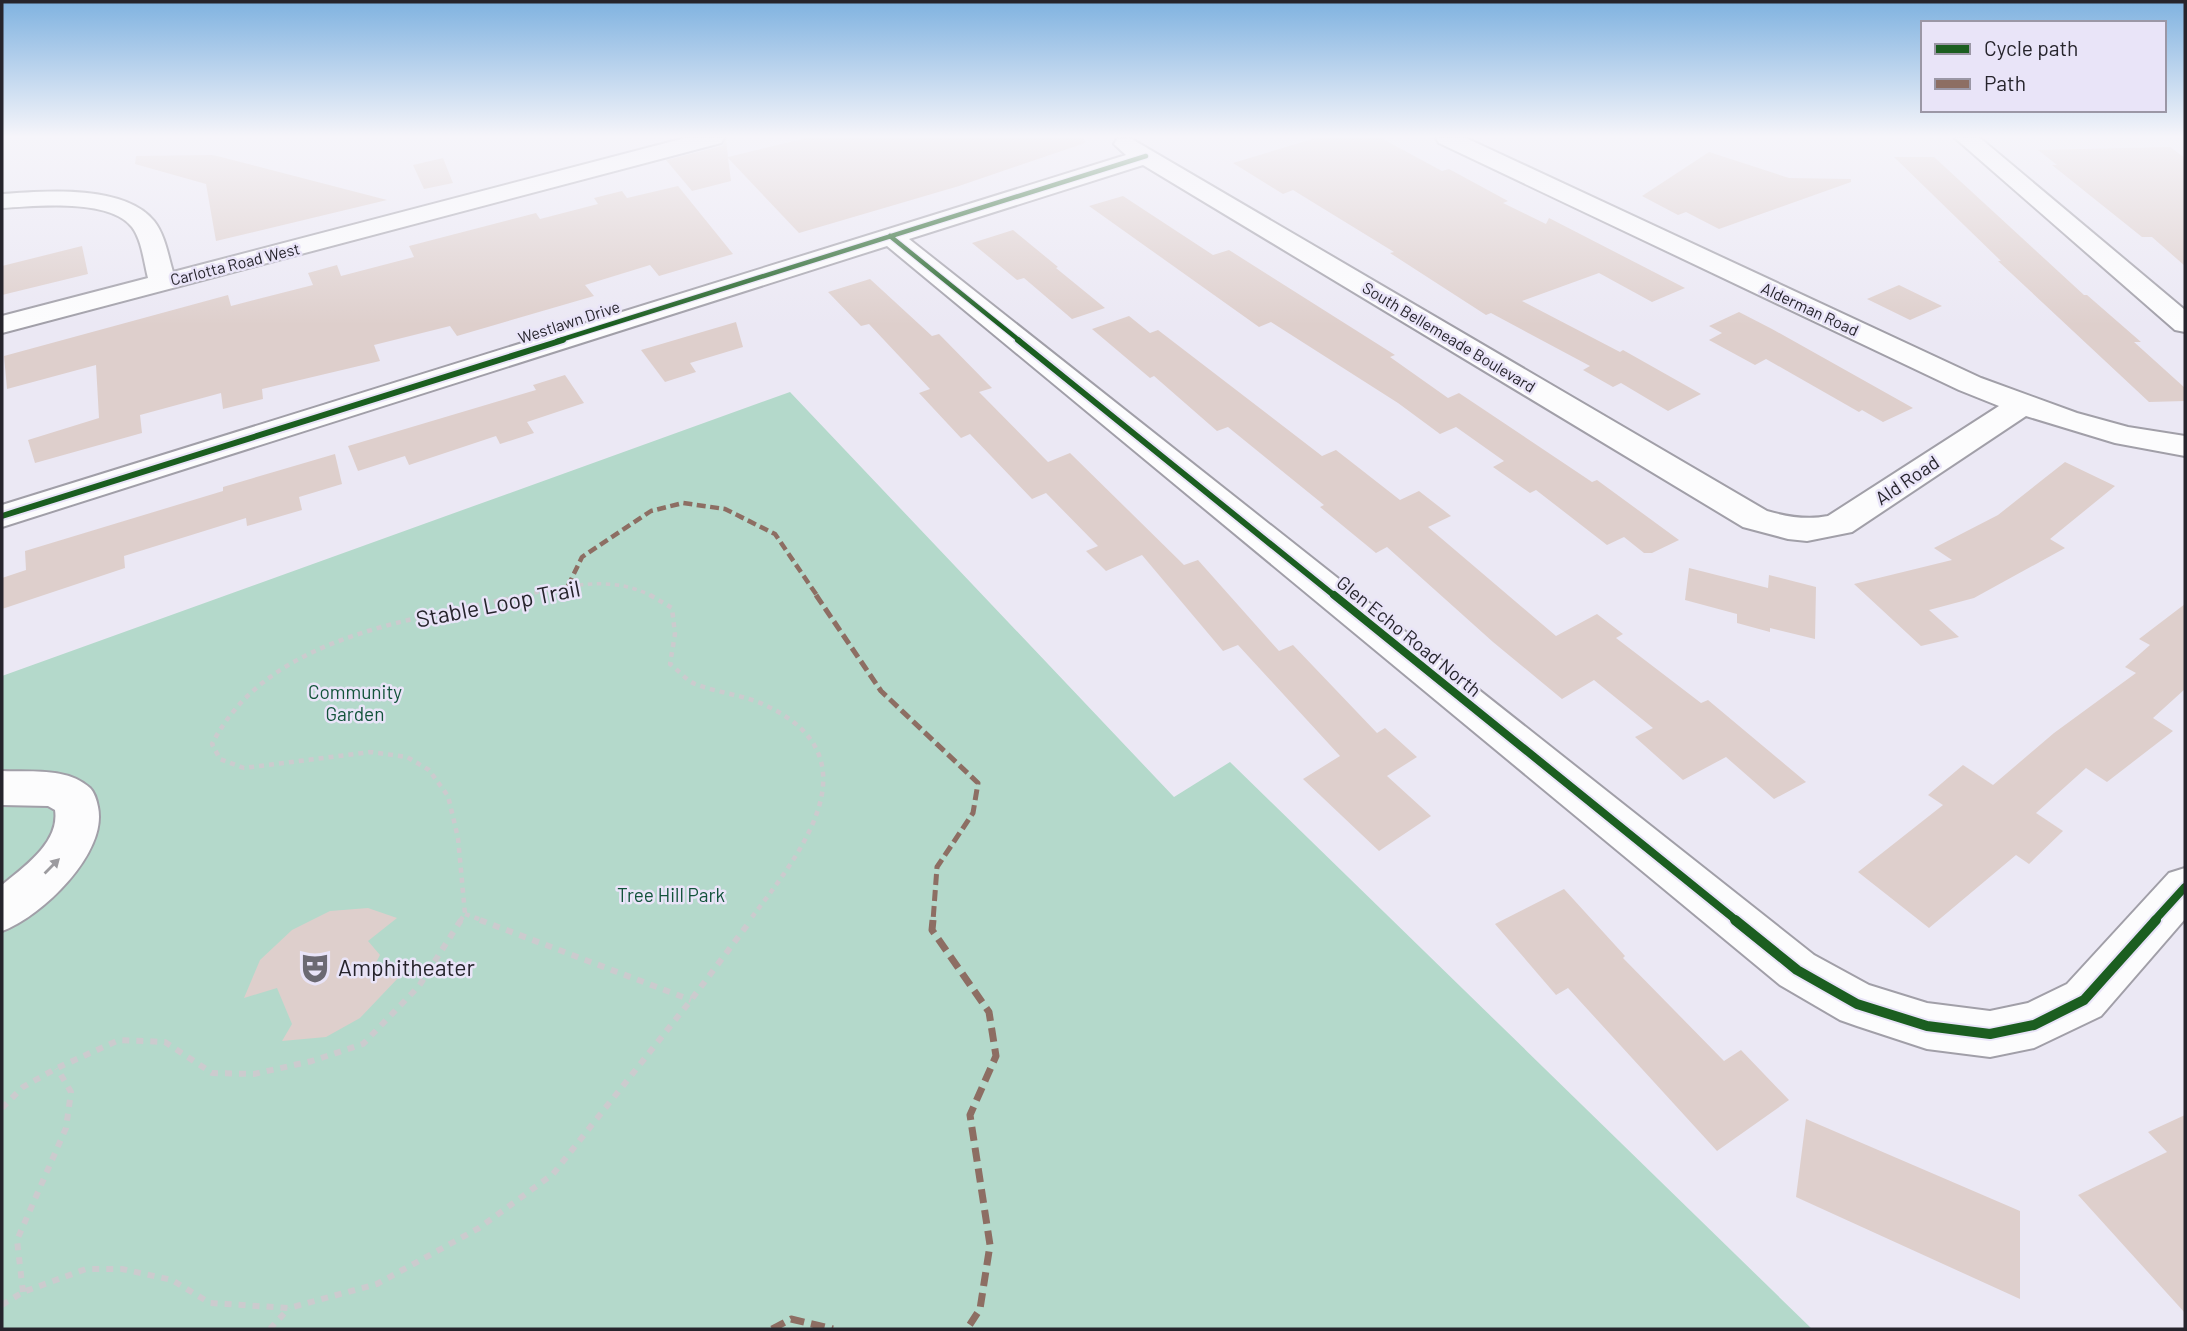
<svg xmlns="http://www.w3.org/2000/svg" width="2187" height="1331" font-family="Barlow,sans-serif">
<rect width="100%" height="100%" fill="#ebe8f4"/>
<!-- green -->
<path fill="#b4d9cb" d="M790,392L1174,797L1230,762L1812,1329H2V676Z"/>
<!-- building -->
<path fill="#decfcc" d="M806,138H1084L1085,143L959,186L799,233L728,158L731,181L692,191L666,160L722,146L726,139L728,157Z
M1316,138H1381L1442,171L1449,169L1508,201L1503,203L1546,224L1549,218L1685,288L1652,302L1599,273L1522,301L1620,352L1623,350L1701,394L1668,411L1621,383L1613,387L1583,370L1590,366L1491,313L1486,315L1390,253L1394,252L1293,190L1283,194L1233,163Z
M2170,147L2185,158V266L2152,237H2142L2052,165H2057L2038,150Z
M1709,152L1789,178L1851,179V182L1719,229L1686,212L1678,215L1642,196Z
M212,155L217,156L387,200L216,241L206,184L135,164L136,156Z
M1894,157H1934L2084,295H2087L2141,342H2134L2185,388V401L2149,402L1998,261H2001Z
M443,158L453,183L424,189L413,165Z
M678,186L733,254L659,276L650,265L585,285L594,296L457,336L450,326L374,345L380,361L262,389L263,399L223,409L221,393L140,415L142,433L35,463L28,440L99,418L96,365L7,389L4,356L228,295L231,306L313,285L308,273L337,265L341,276L414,257L409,246L536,213L540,219L598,204L594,198L622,191L627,198Z
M1123,196L1213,255L1229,250L1395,355L1390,357L1448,398L1459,393L1592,482L1597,480L1679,540L1652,553H1644L1624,537L1607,545L1536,490L1530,493L1493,467L1504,461L1456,427L1440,434L1398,403L1271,322L1259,327L1089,206Z
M1013,230L1058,267L1056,268L1105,308L1072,319L1024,278L1017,280L972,243Z
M82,246L88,274L2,295V266Z
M870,279L932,336L939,334L992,388L979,392L1048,462L1070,453L1184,565L1198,560L1279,651L1293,645L1377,733L1385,728L1417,757L1387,776L1431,816L1379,851L1303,779L1340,756L1238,645L1223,651L1142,555L1106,571L1086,551L1098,546L1046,493L1032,499L970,434L961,438L919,393L930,389L869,324L861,326L828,292Z
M1899,285L1942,306L1910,320L1867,299Z
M1739,312L1772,329L1913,408L1883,422L1862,410L1859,412L1766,359L1755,365L1709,340L1722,333L1709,326Z
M1129,316L1150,333L1158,330L1322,456L1336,450L1400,500L1419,491L1451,516L1428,527L1556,636L1597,614L1623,634L1616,638L1701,703L1708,700L1806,782L1774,799L1726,757L1683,780L1635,737L1653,728L1594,680L1562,699L1493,642L1387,547L1376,553L1320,507L1324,505L1228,427L1217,431L1154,376L1150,378L1092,329Z
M736,322L743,347L690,363L696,372L665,382L641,350Z
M565,375L584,403L527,422L534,433L500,444L496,436L409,465L405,456L358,471L348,446L536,390L533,385Z
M335,454L342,484L299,497L302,510L247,526L246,518L124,556L125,568L2,609V578L26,570L25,551L223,491V487Z
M2065,462L2115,486L2050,539L2065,548L1974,598L1929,610L1959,637L1921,646L1854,584L1952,560L1934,548L1998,515Z
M1689,568L1768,588L1769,575L1816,587L1815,639L1770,628V632L1737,623V614L1685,600Z
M2185,604V689L2153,718L2173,731L2107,782L2086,768L2036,813L2063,831L2029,864L2016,855L1929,928L1858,872L1943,805L1928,795L1963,765L1993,785L2054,733L2136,673L2125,667L2150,645L2139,639Z
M1564,889L1625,956L1623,958L1724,1061L1741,1050L1789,1100L1717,1151L1568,988L1556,995L1495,924Z
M368,908L397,918L368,941L380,955L369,976L399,977L360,1018L326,1037L282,1041L292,1024L277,988L244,998L260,960L292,930L330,911Z
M2185,1115V1313L2078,1195L2167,1152L2148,1132Z
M1806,1119L2020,1211V1299L1796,1197Z"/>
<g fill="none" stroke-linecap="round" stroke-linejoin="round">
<!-- minor casing -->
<g stroke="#a19fa8" stroke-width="4">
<path id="minor" d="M685,138H724L721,143L2,333V316L148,278C144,263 142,240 132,227C109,198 35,206 2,208V194C44,191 124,184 154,221C165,235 168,255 173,272Z
M1130,138L1767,511C1788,517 1807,520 1828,516L1999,406L1959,390L1439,143L1436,138H1466L1981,378L2077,413L2128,427L2185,436V456L2115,443L2026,416L1852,532L1807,541L1788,539L1743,527L1143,165L909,239L1814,955L1869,985L1927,1003L1990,1011L2028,1003L2067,984L2169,873L2185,868V919L2101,1016L2034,1048L1990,1057L1927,1049L1857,1026L1840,1020L1780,985L887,246L2,527V505L1126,155L1114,144L1117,139Z
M1955,138H1980L2185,310V332L2175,330Z
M2,771C29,772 68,767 90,788C94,792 97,801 98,807C108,853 41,917 2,931V885C24,867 60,842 55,810L48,806L2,805Z"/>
</g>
<!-- path-far2 -->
<path stroke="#cccbce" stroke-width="3.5" stroke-dasharray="4.5 4.5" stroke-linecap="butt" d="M517,597C562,587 611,573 653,597"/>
<!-- path-far1 -->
<path stroke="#cccbce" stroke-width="4.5" stroke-dasharray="5 5" stroke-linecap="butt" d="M650,595L672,608L675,634L670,664C678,670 686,680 695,684C718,693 745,695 767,706C878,759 799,855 749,921
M465,914L484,921
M460,921L465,914L458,838L448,796L429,770L407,757L371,752L244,768L220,759L212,744C269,633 416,620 525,595"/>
<!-- path -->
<path stroke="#cccbce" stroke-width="6" stroke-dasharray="7 7" stroke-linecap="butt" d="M480,920L691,1000
M2,1108L23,1087L57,1068L119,1040L165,1042L212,1073L254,1074L312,1061L363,1044L419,986L461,920
M23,1292L17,1240L66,1128L71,1092L57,1068
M2,1305L23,1292L86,1269H122L172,1280L210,1303L289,1308L377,1284L479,1228L553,1174L691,1000L751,920
M270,1329L289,1308"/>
<!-- minor -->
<use href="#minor" fill="#fcfcfd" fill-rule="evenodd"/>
<!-- quiet-far2 -->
<path stroke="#8d6e63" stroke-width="4.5" stroke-dasharray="9 4.5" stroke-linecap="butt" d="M568,586L582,557L651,511L683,503L725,509L775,534L818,597"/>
<!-- quiet-far1 -->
<path stroke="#8d6e63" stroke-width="5" stroke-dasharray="11 5" stroke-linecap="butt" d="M816,595L881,691L978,783L973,813L937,867L933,921"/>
<!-- quiet -->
<path stroke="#8d6e63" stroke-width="7" stroke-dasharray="14 7" stroke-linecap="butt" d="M933,920L932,930L989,1012L996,1056L970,1115L990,1245L980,1309L967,1329
M772,1329L791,1319L833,1329"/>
<!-- cycleway-far3 casing -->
<g stroke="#e9e4f8" stroke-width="7">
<path id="cycleway-far3" d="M890,236L1020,341
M557,341L1146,156"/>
</g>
<!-- cycleway-far2 casing -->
<g stroke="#e9e4f8" stroke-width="10">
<path id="cycleway-far2" d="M1018,340L1336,597
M2,516L563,340"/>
</g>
<!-- cycleway-far1 casing -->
<g stroke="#e9e4f8" stroke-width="12">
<path id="cycleway-far1" d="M1334,595L1737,921
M2154,921L2185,887"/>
</g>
<!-- cycleway casing -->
<g stroke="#e9e4f8" stroke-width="14">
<path id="cycleway" d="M1735,920L1797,970L1857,1004L1927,1026L1990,1034L2034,1025L2084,1000L2156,920"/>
</g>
<!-- cycleway-far3 -->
<use href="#cycleway-far3" stroke="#1b5e20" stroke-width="4.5"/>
<!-- cycleway-far2 -->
<use href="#cycleway-far2" stroke="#1b5e20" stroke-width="6"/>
<!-- cycleway-far1 -->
<use href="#cycleway-far1" stroke="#1b5e20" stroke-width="8"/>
<!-- cycleway -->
<use href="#cycleway" stroke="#1b5e20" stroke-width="10"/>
</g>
<!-- one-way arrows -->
<defs><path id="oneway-solid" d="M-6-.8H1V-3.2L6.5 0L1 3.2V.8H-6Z" transform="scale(1.75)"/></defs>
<use fill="#9c9b9f" href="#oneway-solid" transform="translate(52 866) rotate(-45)"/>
<!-- sky -->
<linearGradient id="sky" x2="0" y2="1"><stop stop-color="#7fb2e0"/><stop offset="0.42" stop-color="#f6f5fa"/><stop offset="1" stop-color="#f6f5fa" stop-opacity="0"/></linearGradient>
<rect width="2187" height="325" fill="url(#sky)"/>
<!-- icons -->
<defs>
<g id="theatre-bare" transform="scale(2.415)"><path d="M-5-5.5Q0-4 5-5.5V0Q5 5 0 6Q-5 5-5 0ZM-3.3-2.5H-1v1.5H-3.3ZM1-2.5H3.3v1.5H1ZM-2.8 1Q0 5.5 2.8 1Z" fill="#6b6972" stroke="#e9e4f8" stroke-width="2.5" paint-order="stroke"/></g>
</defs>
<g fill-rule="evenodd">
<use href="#theatre-bare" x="315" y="968"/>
</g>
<g text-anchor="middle" stroke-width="5" stroke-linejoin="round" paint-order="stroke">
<!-- far-street labels -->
<g font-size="16" fill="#26242c" stroke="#e9e4f8">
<text transform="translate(235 264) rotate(-14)" y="6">Carlotta Road West</text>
<text transform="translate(1810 309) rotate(25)" y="6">Alderman Road</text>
<text transform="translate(569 322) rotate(-18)" y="6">Westlawn Drive</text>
<text transform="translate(1449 337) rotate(31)" y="6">South Bellemeade Boulevard</text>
</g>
<!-- street labels -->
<g font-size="19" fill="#26242c" stroke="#e9e4f8">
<text transform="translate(1907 480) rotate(-34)" y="7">Ald Road</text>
<text transform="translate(1409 636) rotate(39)" y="7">Glen Echo Road North</text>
</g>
<!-- park labels -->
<g font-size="19" fill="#12533a" stroke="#e9e4f8">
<text x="355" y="699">Community<tspan x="355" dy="22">Garden</tspan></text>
<text x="671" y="902">Tree Hill Park</text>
</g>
<!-- near-street labels -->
<g font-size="23" fill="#26242c" stroke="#e9e4f8">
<text transform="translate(498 604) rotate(-11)" y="8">Stable Loop Trail</text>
</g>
<!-- near-poi labels -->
<g font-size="23" fill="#26242c" stroke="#e9e4f8" text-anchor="start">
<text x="338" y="976">Amphitheater</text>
</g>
</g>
<!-- border -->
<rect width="2187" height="1331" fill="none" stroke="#26242c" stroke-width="7"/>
<!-- legend -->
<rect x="1921" y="21" width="245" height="91" fill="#e9e4f8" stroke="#9b97a6" stroke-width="2"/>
<rect x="1935" y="44" width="35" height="10" fill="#1b5e20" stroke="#9b97a6" stroke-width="2"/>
<text x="1984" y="56" font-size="21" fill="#26242c">Cycle path</text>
<rect x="1935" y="79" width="35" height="10" fill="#8d6e63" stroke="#9b97a6" stroke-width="2"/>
<text x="1984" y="91" font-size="21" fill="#26242c">Path</text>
</svg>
